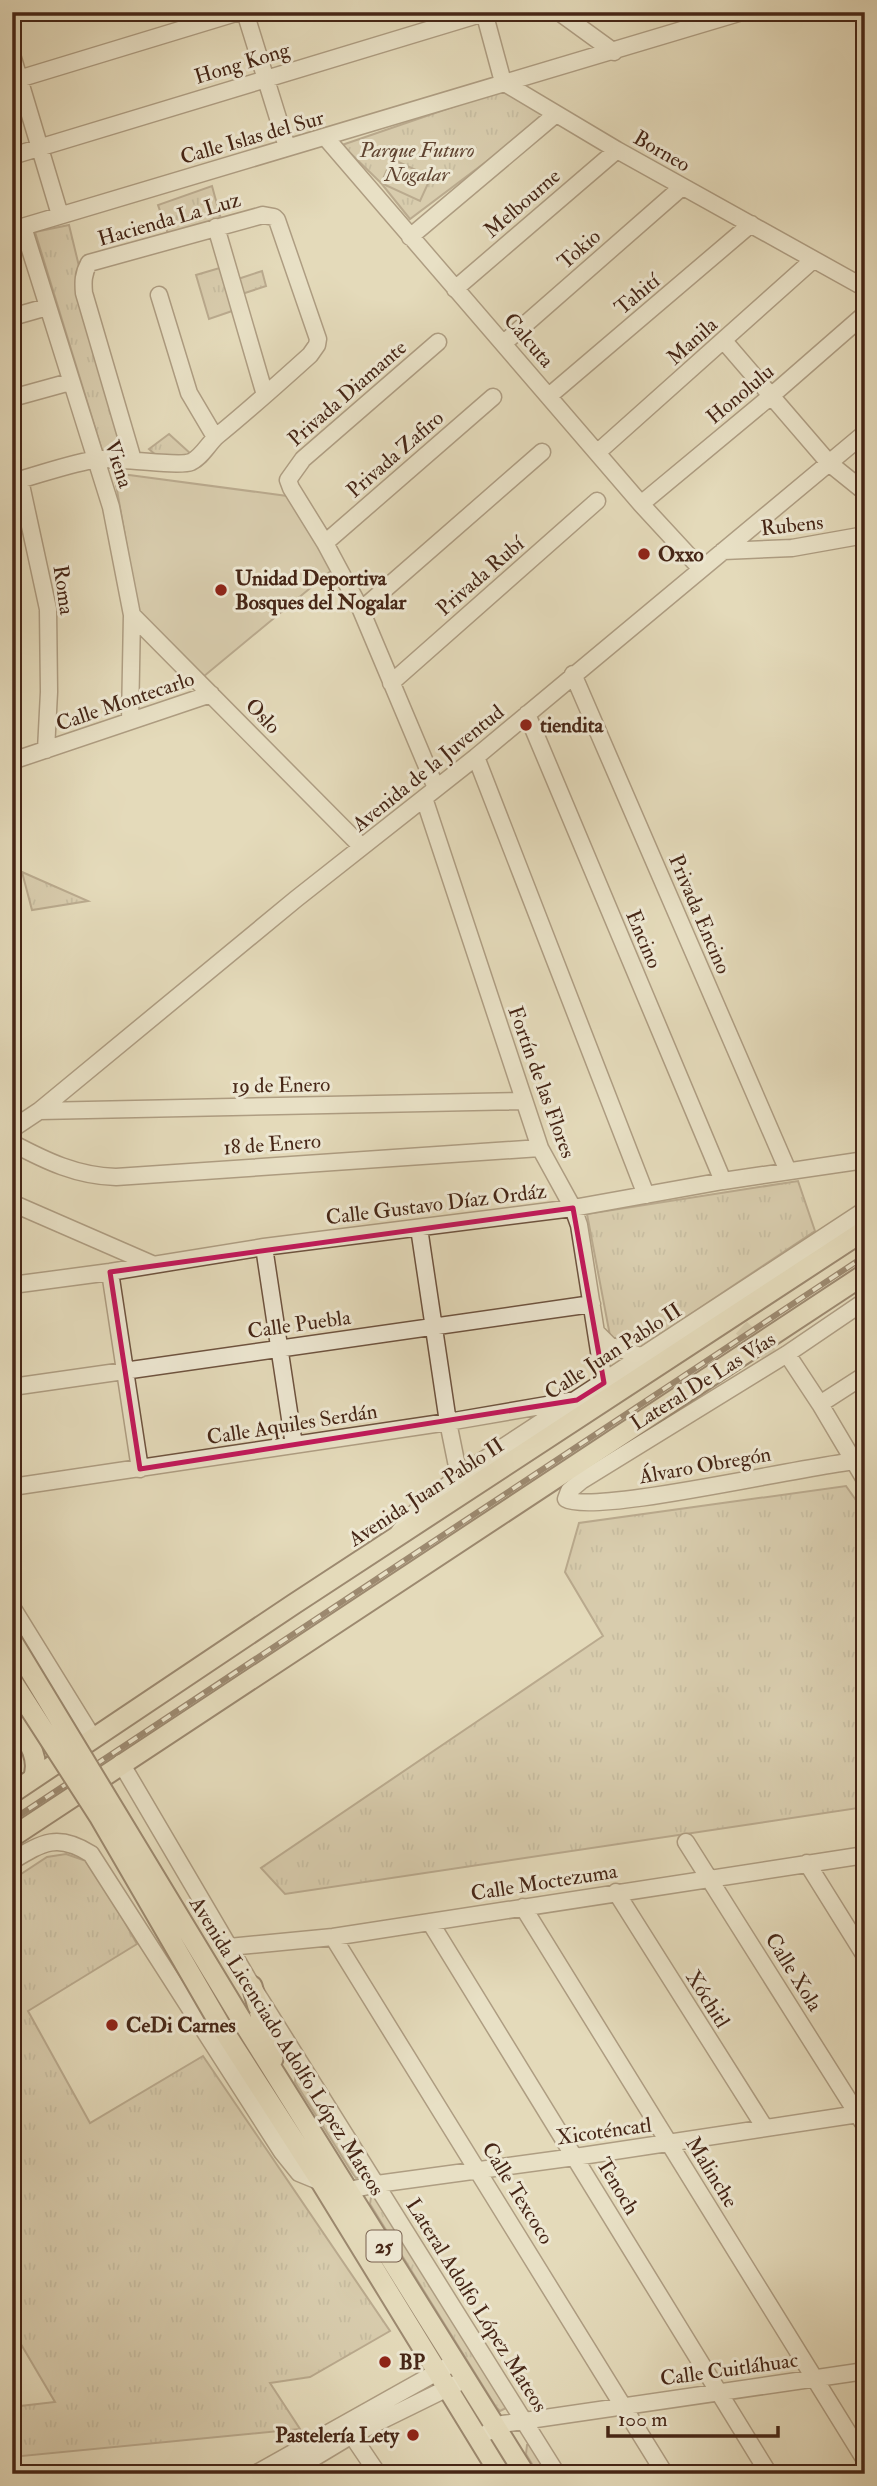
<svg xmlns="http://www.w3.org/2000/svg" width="877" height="2486" font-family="'IM FELL Double Pica',serif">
<defs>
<pattern id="grass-tufts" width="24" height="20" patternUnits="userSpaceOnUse" patternTransform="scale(1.75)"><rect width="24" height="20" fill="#c9bb9e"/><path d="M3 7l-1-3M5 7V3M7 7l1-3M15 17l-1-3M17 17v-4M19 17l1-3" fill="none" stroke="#a59880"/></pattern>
</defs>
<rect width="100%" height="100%" fill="#e4daba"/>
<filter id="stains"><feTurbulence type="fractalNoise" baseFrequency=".00286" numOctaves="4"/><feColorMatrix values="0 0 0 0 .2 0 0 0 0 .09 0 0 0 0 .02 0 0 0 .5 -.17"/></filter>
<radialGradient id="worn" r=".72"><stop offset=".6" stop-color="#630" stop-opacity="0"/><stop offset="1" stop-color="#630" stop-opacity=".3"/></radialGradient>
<!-- grass -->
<path fill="url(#grass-tufts)" stroke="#88705a" stroke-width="2" d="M502,90L547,116L410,219L381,183L342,145Z
M212,186L221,219L168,234L158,205Z
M69,225L124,452L102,450L35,232Z
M223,267L235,310L209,319L196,275Z
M262,271L266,286L242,294L238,279Z
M169,434L191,454L184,461L158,457L149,449Z
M22,872L88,901L32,910Z
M798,1181L815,1231L637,1350L611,1341L587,1214Z
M846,1486L865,1513V1807L285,1894L261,1868L603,1636L565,1572L579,1523Z
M66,1854L92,1863L137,1944L28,2011L90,2123L203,2056L390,2331L310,2377L270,2383L300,2429L12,2457V2407L55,2402L12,2329V1880L47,1857Z
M297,2062L362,2177L356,2178L353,2174L295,2082Z
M376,2196L508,2407L500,2411L496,2407L370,2204L371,2197Z
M527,2445H532L553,2474H538L526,2454Z"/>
<!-- pitch -->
<path fill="#c9bb9e" stroke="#88705a" stroke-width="2" d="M392,159L431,177L420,201L381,183Z
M114,473L287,496L332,570L203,677L138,610Z"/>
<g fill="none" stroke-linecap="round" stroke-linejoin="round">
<!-- minor-tunnel -->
<path stroke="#c4b699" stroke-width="16" stroke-dasharray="16 8" stroke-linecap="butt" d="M724,1311L771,1356"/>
<!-- minor casing -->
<g stroke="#6e533f" stroke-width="19">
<path id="minor" d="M245,12L287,147
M484,12L503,82L617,150L865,288
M559,12L614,52
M12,55L60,215
M12,81L239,12
M326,138L641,504L701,569
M12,156L484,13
M23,227L111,507L132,615L130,721
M216,227L265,395
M12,230L742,12
M410,237L556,114
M455,289L617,150
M159,295L189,393L215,437
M12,317L47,307
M724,341L829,463L865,492
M504,343L682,187
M549,396L751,224
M12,398L70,382
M598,452L813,260
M20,480L48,609L49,692L46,750
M12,482C39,475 73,462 100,459C120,458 179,467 191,462C202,457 208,444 217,436C249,410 279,383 310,355L317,345L318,339L277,220L274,217L263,215L89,263C83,274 83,282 84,293L133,460
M641,504L771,396L865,314
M325,543L493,397
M723,551L792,548L865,535
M361,610L542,452
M132,615L362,847
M573,674L788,1171
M391,683L597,501
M527,714L723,1181
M476,757L646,1195
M12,761L211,694
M436,788L361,610L325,543L291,488L288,480L303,459L438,342
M424,798L540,1148L573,1208L579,1225L604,1383
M39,1111L524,1101
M12,1129L39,1111L296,899L476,757L865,433
M12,1143C46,1161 77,1176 116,1177L540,1148
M12,1203L152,1264
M419,1228L448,1422L459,1476
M264,1247L294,1445
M110,1272L140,1469
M12,1285L110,1272L264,1247L573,1208L723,1181L865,1160
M865,1301L787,1354L581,1481L569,1491L566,1499C594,1516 815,1463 865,1460
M596,1332L609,1345L643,1357
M787,1354L820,1404L865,1480
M12,1387L592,1304
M820,1404L865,1375
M12,1487L448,1422L570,1401
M399,1532L420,1507L459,1476L865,1210
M12,1607L93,1738
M121,1763L252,1986L557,2474
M686,1842L865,2126
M12,1861C43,1842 58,1833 91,1854L282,2152L299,2173L321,2182
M807,1863L865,1956
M616,1892L765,2128
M523,1907L865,2460
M430,1922L769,2474
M333,1937L665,2474
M229,1947L333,1937L865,1855
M350,2190L377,2184L575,2157L865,2113
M347,2428L378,2474
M488,2432L503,2424L865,2371
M255,2474L455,2362
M287,2474L352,2435L466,2379"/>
</g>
<!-- major casing -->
<g stroke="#462616" stroke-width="23">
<path id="major" d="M12,1717C24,1736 42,1755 33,1779
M12,1793L294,1604L865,1230
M12,1837L865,1274
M252,1986L273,2059
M241,2019L525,2474
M222,2028L321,2182L500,2474"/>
</g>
<!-- minor -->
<use href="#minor" stroke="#ede7d2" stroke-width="16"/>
<!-- major -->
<use href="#major" stroke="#e4daba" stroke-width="19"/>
<!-- rail casing -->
<g stroke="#462616" stroke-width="6">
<path id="rail" d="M12,1820L865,1256"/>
</g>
<!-- rail -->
<use href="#rail" stroke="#ede7d2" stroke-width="3.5" stroke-dasharray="10" stroke-linecap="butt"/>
<!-- major-bridge casing -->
<g stroke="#462616" stroke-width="23" stroke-linecap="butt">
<path id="major-bridge" d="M12,1641L241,2019
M12,1681L99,1816L222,2028"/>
</g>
<!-- major-bridge -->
<use href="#major-bridge" stroke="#e4daba" stroke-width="19"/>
</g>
<!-- marked area -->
<path d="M0 0H877V2486H0ZM573,1208L604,1383L577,1400L140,1469L110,1272Z" fill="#e4daba" fill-opacity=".55" fill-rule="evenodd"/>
<path fill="none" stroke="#c2185b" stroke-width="5" stroke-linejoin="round" d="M573,1208L604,1383L577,1400L140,1469L110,1272Z"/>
<!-- markers -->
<g fill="#8f2418" stroke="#ede7d2" stroke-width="2.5">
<circle cx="644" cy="554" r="7"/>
<circle cx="221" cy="590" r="7"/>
<circle cx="526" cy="725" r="7"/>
<circle cx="112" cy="2025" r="7"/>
<circle cx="385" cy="2362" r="7"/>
<circle cx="413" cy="2435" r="7"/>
</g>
<g text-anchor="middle" stroke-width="6" stroke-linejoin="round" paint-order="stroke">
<!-- shield labels -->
<rect fill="#ede7d2" stroke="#78604e" stroke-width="2" x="366.5" y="2230.5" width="35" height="31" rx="5"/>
<g font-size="19" font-weight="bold" fill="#462616">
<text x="384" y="2253">25</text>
</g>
<!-- street labels -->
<g font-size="21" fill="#462616" stroke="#ede7d2">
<text transform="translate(242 63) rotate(-17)" y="7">Hong Kong</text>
<text transform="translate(252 137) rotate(-16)" y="7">Calle Islas del Sur</text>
<text transform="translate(662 151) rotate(30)" y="7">Borneo</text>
<text transform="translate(522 203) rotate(-41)" y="7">Melbourne</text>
<text transform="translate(169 219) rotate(-16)" y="7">Hacienda La Luz</text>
<text transform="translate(579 249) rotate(-41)" y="7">Tokio</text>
<text transform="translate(637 294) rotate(-40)" y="7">Tahití</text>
<text transform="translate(529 340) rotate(49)" y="7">Calcuta</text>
<text transform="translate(692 341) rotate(-42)" y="7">Manila</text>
<text transform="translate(347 393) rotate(-41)" y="7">Privada Diamante</text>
<text transform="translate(740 394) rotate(-40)" y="7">Honolulu</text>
<text transform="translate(395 454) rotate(-41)" y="7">Privada Zafiro</text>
<text transform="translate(119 464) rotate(72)" y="7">Viena</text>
<text transform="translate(792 525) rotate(-6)" y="7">Rubens</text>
<text transform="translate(480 576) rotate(-41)" y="7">Privada Rubí</text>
<text transform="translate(64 590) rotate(82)" y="7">Roma</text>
<text transform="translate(125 701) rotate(-19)" y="7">Calle Montecarlo</text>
<text transform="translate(263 716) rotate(46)" y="7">Oslo</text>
<text transform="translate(428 768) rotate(-39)" y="7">Avenida de la Juventud</text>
<text transform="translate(700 914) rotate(67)" y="7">Privada Encino</text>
<text transform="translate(644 939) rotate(67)" y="7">Encino</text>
<text transform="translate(542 1082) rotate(70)" y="7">Fortín de las Flores</text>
<text transform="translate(281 1085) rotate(-1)" y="7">19 de Enero</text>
<text transform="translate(272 1144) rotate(-4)" y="7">18 de Enero</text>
<text transform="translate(436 1204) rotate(-7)" y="7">Calle Gustavo Díaz Ordáz</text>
<text transform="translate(299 1324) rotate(-8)" y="7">Calle Puebla</text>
<text transform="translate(613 1351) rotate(-33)" y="7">Calle Juan Pablo II</text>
<text transform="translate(703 1381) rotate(-32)" y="7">Lateral De Las Vías</text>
<text transform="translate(292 1424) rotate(-9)" y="7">Calle Aquiles Serdán</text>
<text transform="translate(705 1465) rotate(-10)" y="7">Álvaro Obregón</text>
<text transform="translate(426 1492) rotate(-33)" y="7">Avenida Juan Pablo II</text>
<text transform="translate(544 1882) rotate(-9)" y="7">Calle Moctezuma</text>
<text transform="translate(794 1972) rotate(58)" y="7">Calle Xola</text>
<text transform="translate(708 1999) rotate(58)" y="7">Xóchitl</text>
<text transform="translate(287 2046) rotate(58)" y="7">Avenida Licenciado Adolfo López Mateos</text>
<text transform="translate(604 2131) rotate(-8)" y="7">Xicoténcatl</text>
<text transform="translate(712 2172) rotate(58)" y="7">Malinche</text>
<text transform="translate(618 2186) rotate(59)" y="7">Tenoch</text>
<text transform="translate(518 2193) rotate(58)" y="7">Calle Texcoco</text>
<text transform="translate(477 2305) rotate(58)" y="7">Lateral Adolfo López Mateos</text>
<text transform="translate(729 2369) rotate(-8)" y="7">Calle Cuitláhuac</text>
</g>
<!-- park labels -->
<g font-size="21" font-style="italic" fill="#604431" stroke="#ede7d2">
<text x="417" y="157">Parque Futuro<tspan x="417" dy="24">Nogalar</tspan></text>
</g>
<!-- poi labels -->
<g font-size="21" font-weight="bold" fill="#462616" stroke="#ede7d2" text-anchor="start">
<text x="658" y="561">Oxxo</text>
<text x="235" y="585">Unidad Deportiva<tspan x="235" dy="24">Bosques del Nogalar</tspan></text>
<text x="540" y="732">tiendita</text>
<text x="126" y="2032">CeDi Carnes</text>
<text x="399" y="2369">BP</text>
<text x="399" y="2442" text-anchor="end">Pastelería Lety</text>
</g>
</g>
<!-- margin -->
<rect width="877" height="2486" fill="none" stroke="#e4daba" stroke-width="42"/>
<rect x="14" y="14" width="849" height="2458" fill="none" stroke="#462616" stroke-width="3.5"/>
<rect x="21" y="21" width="835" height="2444" fill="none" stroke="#462616" stroke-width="2"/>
<!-- scale -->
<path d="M608 2426v10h170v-10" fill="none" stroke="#462616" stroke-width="3.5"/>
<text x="618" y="2426" font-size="21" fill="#462616" stroke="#ede7d2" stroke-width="5" paint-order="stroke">100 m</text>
<rect width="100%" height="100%" filter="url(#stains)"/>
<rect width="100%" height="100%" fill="url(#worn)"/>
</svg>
